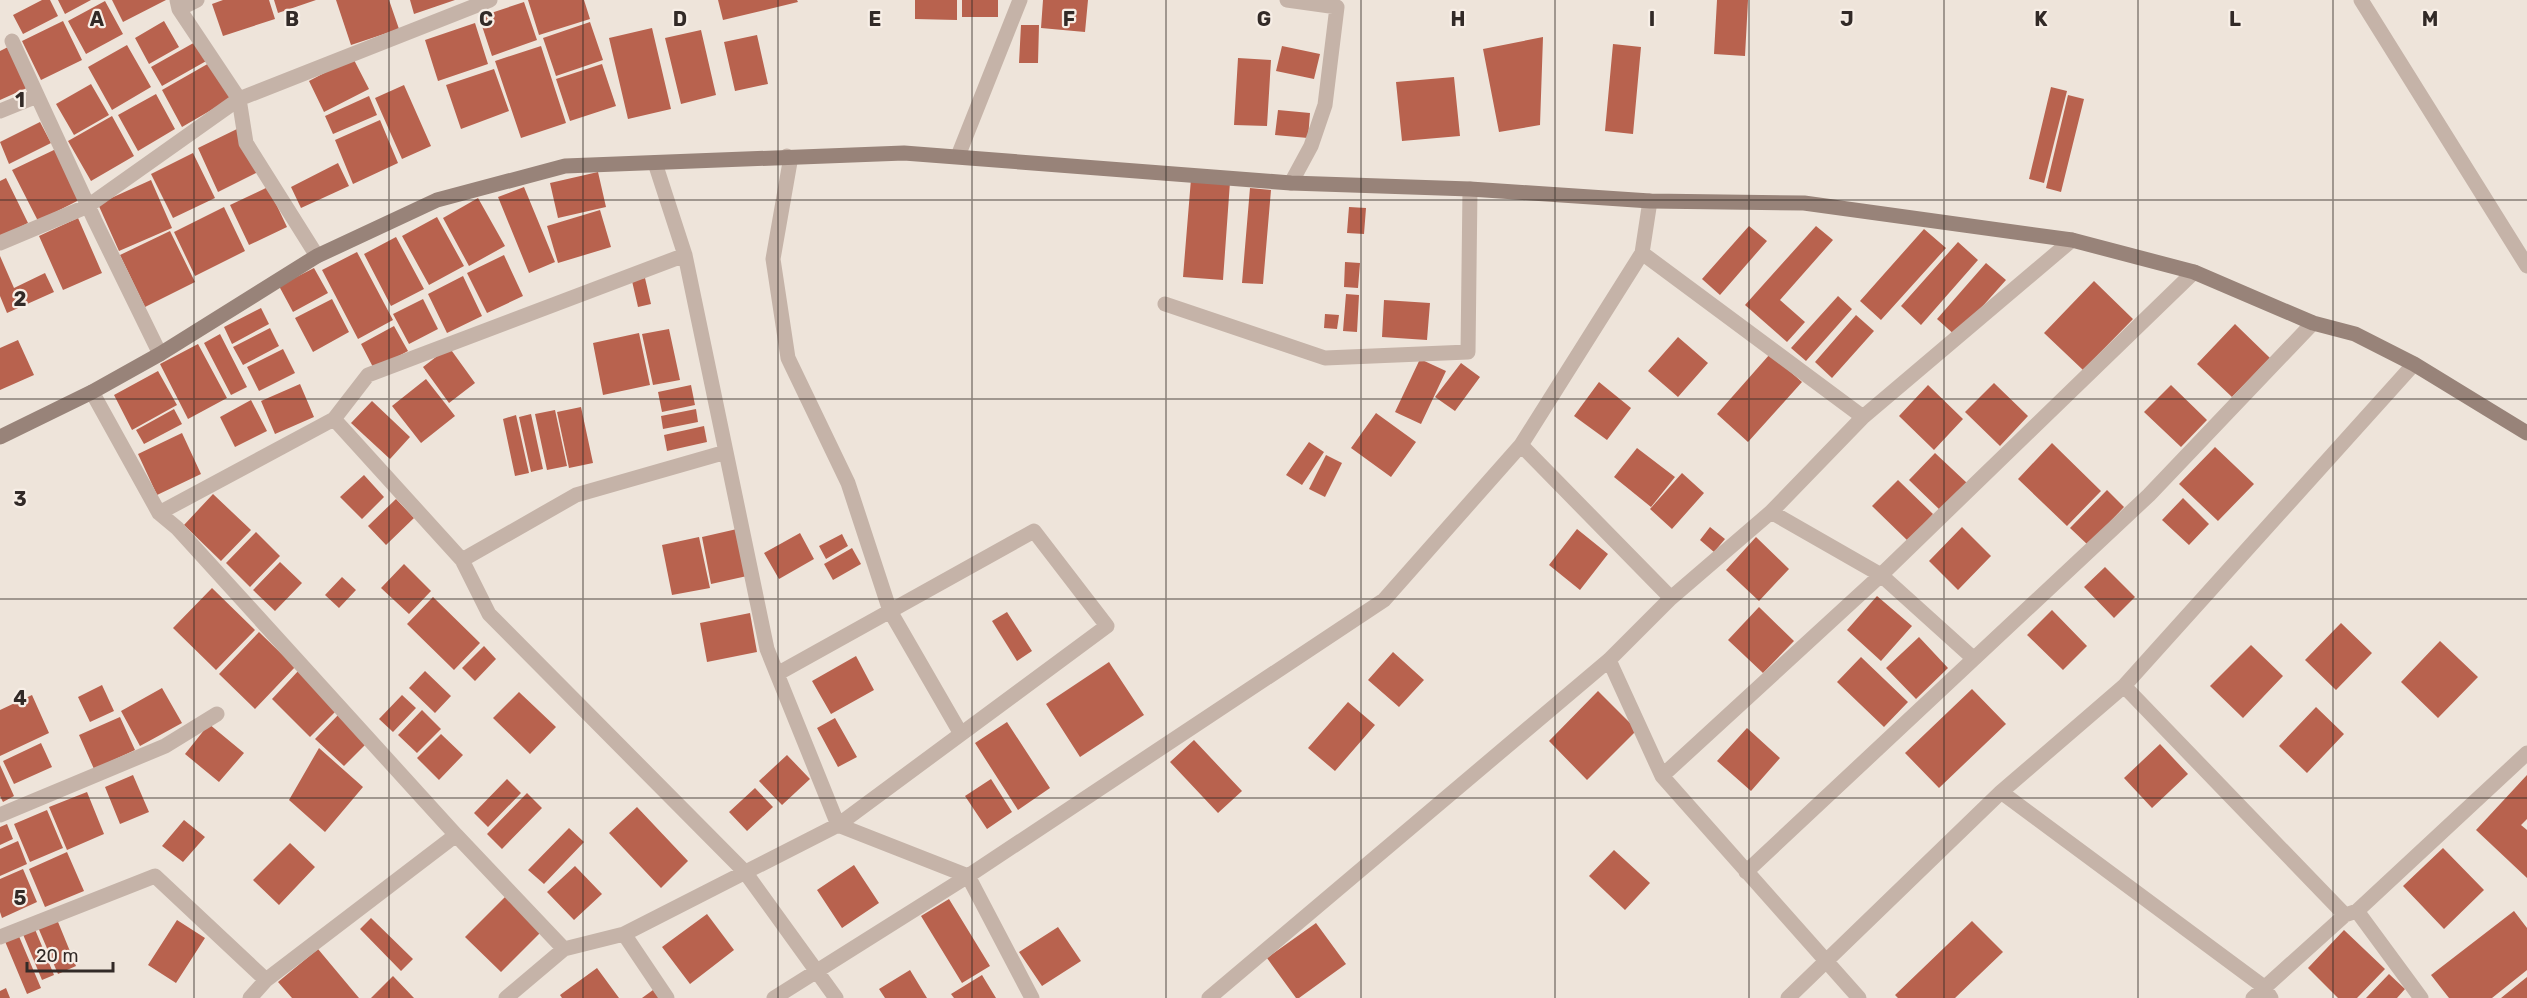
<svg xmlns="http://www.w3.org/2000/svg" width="2527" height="998" font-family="Rubik,sans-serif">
<rect width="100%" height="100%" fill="#eee4da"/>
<!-- building -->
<path fill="#b8624e" d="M42,0H50L58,16L23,34L13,15Z
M58,0H91L65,14Z
M112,0H166L123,22Z
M223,0H269L275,19L223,36L212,4Z
M274,0H316L278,13Z
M336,0H389L399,29L351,45Z
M410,0H455L414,14Z
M528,0H584L590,19L539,35Z
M718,0H797L798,2L723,20Z
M915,0H957V20L915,19Z
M962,0H998V17H962Z
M1043,0H1088L1085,32L1041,28Z
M1717,0H1748L1745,56L1714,54Z
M105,1L123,34L86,54L68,21Z
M524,2L537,40L492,56L479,17Z
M63,21L82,60L41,80L22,41Z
M164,21L179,47L149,64L135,38Z
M590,22L603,60L556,76L543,38Z
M475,23L488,64L438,81L425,40Z
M1021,25H1039L1038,63H1019Z
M652,28L671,109L628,119L609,38Z
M701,30L716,95L681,104L665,38Z
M757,35L768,84L735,91L724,42Z
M1543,37L1540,125L1499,132L1483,49Z
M197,41L208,60L162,86L151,67Z
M1613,44L1641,47L1633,134L1605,131Z
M127,45L151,87L112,110L88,67Z
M10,46L29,87L0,100V51Z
M541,46L566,123L521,138L495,61Z
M1282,46L1320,54L1314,79L1276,71Z
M353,58L369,89L324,112L309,81Z
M1238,58L1271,60L1267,126L1234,125Z
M211,62L232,98L182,127L162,90Z
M602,64L616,106L570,121L556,79Z
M494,69L509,111L461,129L446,85Z
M1454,77L1460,136L1402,141L1396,82Z
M91,84L109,115L74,135L56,104Z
M404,85L431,146L402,159L375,98Z
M2051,87L2067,91L2044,183L2029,179Z
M156,94L175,129L138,151L118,115Z
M2068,95L2084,99L2061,192L2046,188Z
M369,96L377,115L333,134L325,116Z
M1278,110L1310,113L1308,138L1275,135Z
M112,116L134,156L91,181L68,141Z
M380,120L398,163L353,184L335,140Z
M40,122L51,143L9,164L0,142Z
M237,129L258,172L218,192L198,148Z
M56,149L81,199L38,221L12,170Z
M193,153L215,198L173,218L151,174Z
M338,163L349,186L301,208L291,187Z
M598,172L606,207L558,218L550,183Z
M6,178L28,223L0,237V181Z
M1191,179L1230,182L1223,280L1183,277Z
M151,180L172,228L119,251L98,204Z
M268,187L287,227L249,245L230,205Z
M524,187L555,262L529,273L498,197Z
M1250,188L1271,190L1263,284L1242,283Z
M478,198L505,246L469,266L443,218Z
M224,207L245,251L195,276L174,232Z
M1349,207L1366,208L1364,234L1347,233Z
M600,210L611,247L558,263L547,226Z
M437,217L464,266L429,285L402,236Z
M78,218L102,273L63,290L39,236Z
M1749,226L1767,241L1720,295L1702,279Z
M1816,226L1833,240L1780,300L1805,322L1787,342L1745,305Z
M1924,229L1946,248L1881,320L1860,301Z
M170,231L195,282L145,307L120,255Z
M396,237L424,289L391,306L364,254Z
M1958,242L1978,260L1921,325L1901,306Z
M357,252L393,320L358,339L322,270Z
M504,255L523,296L487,313L467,273Z
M0,256L14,288L45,273L54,292L7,313L0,296Z
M1345,262L1360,263L1358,288L1344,287Z
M1986,263L2006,280L1956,336L1937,319Z
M314,268L328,293L293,312L279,286Z
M463,276L482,316L447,333L428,294Z
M645,278L651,304L638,307L632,281Z
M2094,281L2133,319L2083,370L2044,333Z
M1346,294L1359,295L1357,332L1343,331Z
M1838,296L1852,309L1806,361L1791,348Z
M332,299L349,332L313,352L295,318Z
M423,299L438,329L409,344L393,314Z
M1384,300L1430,303L1427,340L1382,337Z
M261,308L269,324L232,344L224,327Z
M1325,314L1339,315L1337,329L1324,328Z
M1856,315L1874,331L1832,378L1815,362Z
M2235,324L2270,358L2232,397L2197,364Z
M394,326L408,351L374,369L361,344Z
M270,328L279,346L243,365L233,347Z
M669,329L680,380L653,385L642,334Z
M639,333L650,385L603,395L593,343Z
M220,334L247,387L231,395L204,343Z
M1678,337L1708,363L1678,397L1648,371Z
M18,340L34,375L0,390V348Z
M198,344L227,398L188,419L160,364Z
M449,347L475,383L449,403L423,367Z
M283,349L295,373L259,391L247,367Z
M1770,354L1802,382L1748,442L1717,414Z
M1420,359L1446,371L1421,424L1395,412Z
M1461,363L1480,377L1455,411L1435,397Z
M158,371L177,405L132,430L114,395Z
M426,379L455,416L421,443L392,406Z
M1599,382L1631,408L1607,440L1574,416Z
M1994,383L2028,416L2000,446L1965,412Z
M300,384L314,417L275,434L261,401Z
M691,385L695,405L662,412L658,392Z
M1928,385L1963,419L1934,450L1899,416Z
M2171,385L2207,420L2181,447L2144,412Z
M251,400L267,431L235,447L220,417Z
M372,401L410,437L390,459L351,423Z
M581,407L593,463L569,468L557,412Z
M174,409L182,424L144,444L136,430Z
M696,409L698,422L663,429L661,416Z
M555,410L567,466L547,470L535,414Z
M1376,413L1416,442L1391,477L1351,448Z
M531,414L543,469L531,472L519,417Z
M516,415L529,473L515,476L503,419Z
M704,426L707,442L667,451L664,435Z
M182,433L201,474L157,495L138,454Z
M1309,442L1324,452L1302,485L1286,475Z
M2052,443L2101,491L2067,526L2018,479Z
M2215,447L2254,484L2218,521L2179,484Z
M1637,448L1675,477L1651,507L1614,477Z
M1935,453L1967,483L1940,510L1909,480Z
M1326,455L1342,463L1325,497L1309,489Z
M1682,473L1704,493L1672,529L1650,509Z
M364,475L384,497L362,519L340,497Z
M1898,480L1933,514L1908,541L1872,506Z
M2107,490L2124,507L2088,545L2070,528Z
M213,494L251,530L221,561L184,525Z
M2183,498L2209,524L2189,545L2162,520Z
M396,499L414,518L386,545L368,526Z
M1710,527L1725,539L1714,552L1700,540Z
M1962,527L1991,556L1958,590L1929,561Z
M737,529L747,576L711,584L702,537Z
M1577,529L1608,554L1580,590L1549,565Z
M256,532L280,556L250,587L226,563Z
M800,533L814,559L779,579L764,553Z
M842,534L848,546L826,559L819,546Z
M699,537L710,588L672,595L662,545Z
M1756,537L1789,569L1759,601L1726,570Z
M852,548L861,564L833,580L824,564Z
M280,562L302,583L275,611L253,590Z
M404,564L431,591L409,614L381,588Z
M2105,567L2135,597L2114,618L2084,587Z
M342,577L356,590L339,608L325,595Z
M212,588L255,630L216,670L173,628Z
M1877,596L1912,626L1881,661L1847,630Z
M433,597L480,643L454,670L407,624Z
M1759,607L1794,641L1763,673L1728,640Z
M2052,610L2087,646L2063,670L2027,635Z
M1007,612L1032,651L1017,661L992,621Z
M750,613L757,652L707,662L700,623Z
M2341,623L2372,653L2336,690L2305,660Z
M259,632L295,667L255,709L219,674Z
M1919,637L1948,668L1916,699L1886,668Z
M2440,641L2478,677L2438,718L2401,682Z
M2251,645L2283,676L2243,718L2210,686Z
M484,646L496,659L475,681L462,668Z
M1393,652L1424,680L1399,707L1368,680Z
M856,656L874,690L831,714L812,681Z
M1861,657L1908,702L1884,727L1837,682Z
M1109,662L1144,715L1080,757L1046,704Z
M300,669L339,708L310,737L272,699Z
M425,671L451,696L435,713L409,688Z
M102,685L114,711L90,722L78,697Z
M162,688L182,723L140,746L121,711Z
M1972,689L2006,724L1939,788L1905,753Z
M1598,691L1637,730L1587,780L1549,741Z
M519,692L556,727L530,754L493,718Z
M32,695L49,733L0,756V710Z
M402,695L416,708L393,732L379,719Z
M1348,702L1375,725L1335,771L1308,748Z
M2316,707L2344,734L2307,773L2279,746Z
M422,710L441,729L417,753L398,735Z
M340,713L369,741L344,766L315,739Z
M120,717L135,750L94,769L79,735Z
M835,718L857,757L838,767L817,728Z
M1007,722L1050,788L1018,810L975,743Z
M209,724L244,753L219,782L185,754Z
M1747,728L1780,758L1751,791L1717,761Z
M441,734L463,755L439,780L417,758Z
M1194,740L1242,791L1218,813L1170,762Z
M41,743L52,767L14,784L3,761Z
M2160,744L2188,774L2152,808L2124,778Z
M319,748L363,787L325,832L289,800Z
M787,755L810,779L782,805L759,781Z
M0,765L14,796L3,802L0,796Z
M133,775L149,812L120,824L105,787Z
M2527,775V819L2521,825L2527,830V878L2476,830Z
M507,779L521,793L488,827L474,813Z
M991,779L1012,812L987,829L965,796Z
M755,788L773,807L747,831L729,812Z
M87,792L104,834L67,850L49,807Z
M527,793L542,808L502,849L487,834Z
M637,807L688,861L661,888L609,833Z
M47,810L63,848L30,862L14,824Z
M184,820L205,837L183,862L162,846Z
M7,824L13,839L0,845V827Z
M569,828L584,842L544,884L528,870Z
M18,841L27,864L0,876V849Z
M290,843L315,867L279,905L253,880Z
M2443,848L2484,890L2444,929L2403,886Z
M1614,850L1650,883L1625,910L1589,876Z
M67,852L84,891L45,907L29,869Z
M854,865L879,903L842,928L817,890Z
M575,866L602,894L574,920L547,892Z
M23,869L37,902L2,918L0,912V879Z
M508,894L543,930L501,972L465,937Z
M949,899L990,966L962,983L921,916Z
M2514,911L2527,928V970L2492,998H2449L2431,975Z
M707,914L734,950L690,984L662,947Z
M56,917L76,966L58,974L37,925Z
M371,918L413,959L401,971L360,929Z
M177,920L205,938L176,983L148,965Z
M1972,921L2003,952L1955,998H1898L1895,995Z
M1316,923L1346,964L1299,998H1296L1267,958Z
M34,927L54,975L42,980L22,932Z
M1058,927L1081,961L1042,986L1019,952Z
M2344,930L2385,969L2357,998H2338L2308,968Z
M18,934L41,988L27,994L4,939Z
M318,949L359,998H292L278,982Z
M597,968L619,998H562L560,995Z
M910,970L927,998H885L879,989Z
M2389,974L2405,989L2397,998H2366Z
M982,975L996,998H954L951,994Z
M393,976L414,998H371Z
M2527,977V998H2501Z
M6,988L10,998H0V991Z
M653,990L659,998H642Z"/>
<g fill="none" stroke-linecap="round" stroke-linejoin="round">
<!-- minor -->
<path stroke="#c5b3a8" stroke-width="15" d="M177,0L179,9L239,99L246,143L317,256
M1287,0L1337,7L1325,105L1311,146L1291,183
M2361,0L2527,266
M179,9L197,0
M12,41L95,221L160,354
M0,111L37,96
M787,156L790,162L773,259L788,358L848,483L890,611L961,734
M958,156L1020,0
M0,243L88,206L239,99L490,0
M1642,253L1863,417
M1165,304L1325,358L1468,352L1470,189
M92,392L159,513L177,528L456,835L266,980L250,998
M334,419L462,560L489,614L745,872L836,998
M1521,445L1671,598
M1771,512L1881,575L1973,658
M159,513L334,419L368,375L685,255
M462,560L576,495L726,452
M1609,660L1662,776L1859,998
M777,674L1034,531L1107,626L838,825
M2124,686L2345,915
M1662,776L1881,575L2194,272
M2001,792L2264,987L2271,998
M0,815L165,746L217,714
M838,825L968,876L1032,998
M456,835L564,949L506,998
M1746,872L2149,495L2313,323
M2357,911L2421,998
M624,934L838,825L767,649L685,255L655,163
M0,937L155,876L266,980
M564,949L624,934L667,998
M774,998L968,876L1384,600L1521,445L1642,253L1650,201
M1209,998L1609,660L1671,598L1771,512L1863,417L2072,240
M1788,998L2001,792L2124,686L2414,364
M2253,998L2345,915L2357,911L2527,753"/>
<!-- secondary -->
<path stroke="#988379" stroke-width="15" d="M0,437L92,392L160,354L317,256L437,200L565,166L904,153L1291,183L1470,189L1650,201L1804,203L2072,240L2194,272L2313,323L2355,334L2414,364L2527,433"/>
</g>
<!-- grid -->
<path fill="none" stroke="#322a27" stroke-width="1.5" stroke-opacity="0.55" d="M194,0V998M389,0V998M583,0V998M778,0V998M972,0V998M1166,0V998M1361,0V998M1555,0V998M1749,0V998M1944,0V998M2138,0V998M2333,0V998M0,200H2527M0,399H2527M0,599H2527M0,798H2527"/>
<g font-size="20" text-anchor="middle" font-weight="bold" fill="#322a27" stroke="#f7eee6" stroke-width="4.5" stroke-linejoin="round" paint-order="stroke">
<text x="97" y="26">A</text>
<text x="292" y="26">B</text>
<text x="486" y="26">C</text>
<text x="680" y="26">D</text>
<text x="875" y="26">E</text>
<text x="1069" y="26">F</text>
<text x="1264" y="26">G</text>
<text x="1458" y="26">H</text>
<text x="1652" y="26">I</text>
<text x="1847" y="26">J</text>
<text x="2041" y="26">K</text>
<text x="2235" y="26">L</text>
<text x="2430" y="26">M</text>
<text x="20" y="107">1</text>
<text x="20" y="306">2</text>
<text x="20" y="506">3</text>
<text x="20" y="705">4</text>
<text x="20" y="905">5</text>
</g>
<!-- scale -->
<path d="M27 962v9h86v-9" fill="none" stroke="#322a27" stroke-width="3"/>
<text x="36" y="962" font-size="18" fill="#322a27" stroke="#f7eee6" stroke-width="4.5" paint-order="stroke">20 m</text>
</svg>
